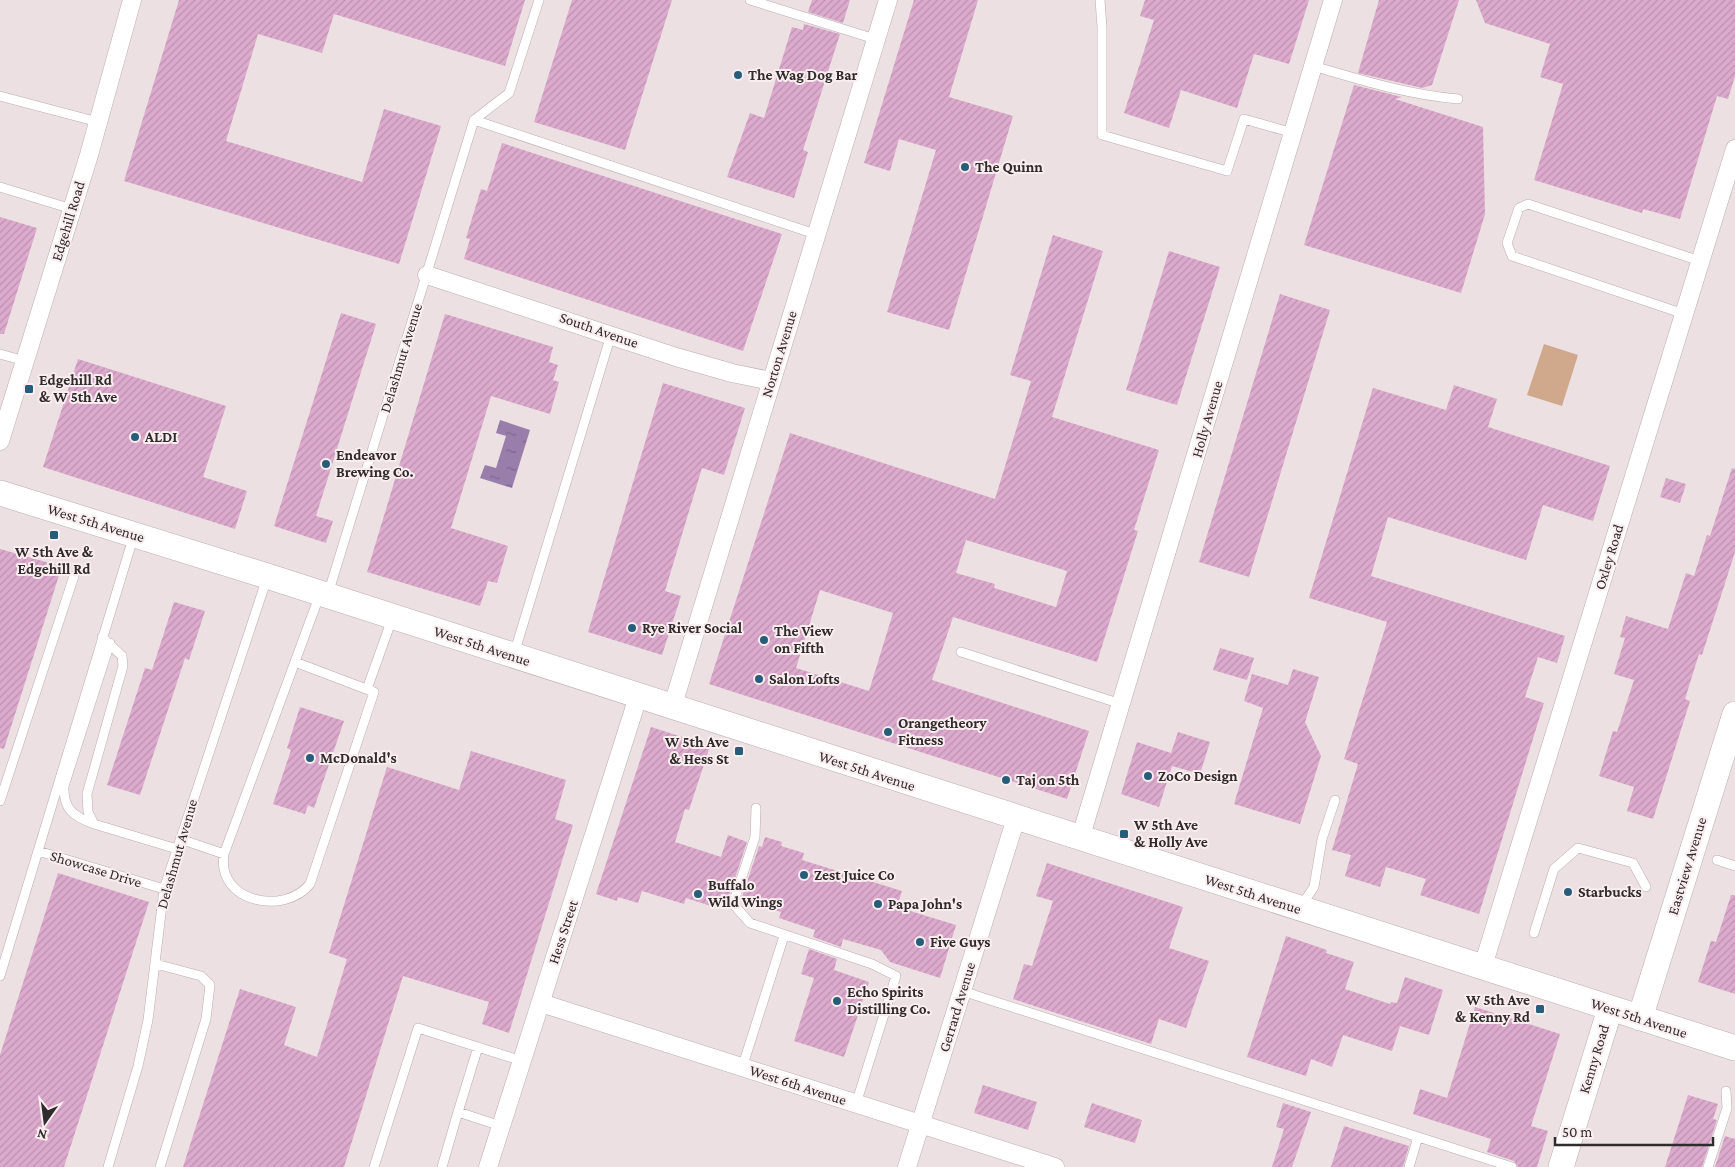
<svg xmlns="http://www.w3.org/2000/svg" width="1735" height="1167" font-family="'Crimson Pro',serif">
<defs>
<pattern id="water-ripples" width="26" height="14" patternUnits="userSpaceOnUse" patternTransform="scale(1.25)"><rect width="26" height="14" fill="#997eac"/><path d="M2 4q2-2 4 0t4 0M15 11q2-2 4 0t4 0" fill="none" stroke="#7d678c"/></pattern>
<pattern id="building-hatch" width="6" height="6" patternUnits="userSpaceOnUse" patternTransform="scale(1.25)"><rect width="6" height="6" fill="#dcaacd"/><path d="M-1 1l2-2M0 6l6-6M5 7l2-2" fill="none" stroke="#bd92b0"/></pattern>
</defs>
<rect width="100%" height="100%" fill="#ece0e2"/>
<!-- pitch -->
<path fill="#d0a88c" d="M1544,344L1578,355L1562,406L1527,395Z"/>
<!-- water -->
<path fill="url(#water-ripples)" d="M500,420L530,430L512,488L480,478L485,465L496,468L506,436L496,433Z"/>
<!-- building -->
<path fill="url(#building-hatch)" fill-rule="evenodd" d="M179,0H525L505,66L334,14L322,53L258,34L226,141L362,182L384,109L441,126L399,264L124,181Z
M572,0H672L625,150L534,122Z
M812,0H850L843,23L808,12Z
M914,0H978L949,97L1013,116L949,330L887,312L936,150L899,139L890,171L864,163Z
M1145,0H1309L1289,64L1254,54L1237,108L1181,90L1169,128L1124,113L1154,20L1140,16Z
M1379,0H1459L1432,85L1422,88L1358,73Z
M1476,0H1735V76L1728,99L1717,96L1680,219L1643,209L1642,213L1534,180L1563,84L1540,77L1550,44L1485,23Z
M804,24L840,34L803,150L808,152L794,198L727,177L750,113L764,118L792,27L803,30Z
M1354,85L1402,97L1395,99L1483,127L1485,214L1461,293L1304,245Z
M502,143L782,234L743,351L464,259L470,239L466,238L481,189L487,191Z
M0,217L37,228L4,334H0Z
M1053,235L1103,251L1052,417L1159,450L1134,530L1138,531L1097,662L953,617L932,680L1089,731L1067,799L709,684L790,433L995,499L1031,381L1010,375ZM966,540L1067,571L1056,607L994,588L995,584L956,573ZM820,590L893,613L869,691L796,668Z
M1169,251L1220,267L1177,405L1126,390Z
M1280,294L1330,310L1249,577L1199,562Z
M341,313L376,324L316,516L333,521L326,543L274,526Z
M445,314L553,347L549,362L558,365L553,380L559,382L550,414L491,396L451,528L508,546L497,583L488,581L480,606L367,572Z
M78,359L226,406L203,477L247,491L235,529L43,467Z
M663,383L745,408L724,475L702,468L665,591L681,596L662,655L588,632Z
M1454,385L1497,399L1488,427L1610,466L1593,521L1543,505L1526,560L1388,517L1371,576L1565,636L1557,663L1538,657L1525,697L1544,703L1479,914L1420,895L1426,879L1386,867L1380,887L1345,876L1351,855L1332,850L1358,764L1344,759L1387,622L1309,598L1373,388L1446,410Z
M1732,468L1735,469V552L1702,655L1699,654L1685,699L1690,701L1653,819L1627,811L1634,787L1599,776L1613,731L1617,732L1634,680L1614,674L1625,638L1620,637L1626,616L1668,629L1686,573L1694,576L1707,535L1710,536Z
M1666,478L1686,484L1680,503L1660,497Z
M0,549L60,566L61,569L4,749L0,748Z
M174,602L205,611L189,660L185,658L140,795L107,785L145,668L152,670Z
M1220,648L1254,658L1247,680L1213,670Z
M1293,669L1319,677L1305,722L1321,756L1300,824L1234,804L1263,708L1244,701L1252,674L1288,685Z
M300,707L344,721L314,808L308,805L305,814L273,804L291,750L287,748Z
M651,727L710,746L689,810L685,809L675,842L721,857L728,835L747,842L729,896L721,894L717,908L686,898L684,904L642,891L638,903L618,897L617,901L596,894Z
M1178,732L1210,742L1200,774L1172,766L1159,807L1121,794L1137,742L1171,753Z
M471,751L566,780L555,819L573,825L509,1033L482,1024L489,1002L403,976L344,1167H183L240,989L296,1007L284,1045L317,1057L347,959L329,953L387,767L459,790Z
M765,837L782,842L781,846L804,853L802,860L902,891L897,907L956,925L940,978L890,962L881,950L843,939L841,947L813,937L815,930L779,918L781,912L741,900L759,846L762,847Z
M1047,863L1183,907L1169,948L1209,961L1186,1028L1159,1019L1151,1044L1013,999L1024,964L1032,966L1053,901L1036,896Z
M58,873L149,902L64,1167H0V1055Z
M1731,895H1735V994L1698,982L1711,941L1716,942Z
M1286,936L1327,950L1326,953L1354,962L1345,989L1390,1004L1391,1002L1397,1003L1405,977L1443,990L1429,1035L1400,1026L1392,1051L1343,1035L1332,1067L1311,1059L1306,1076L1247,1057Z
M809,949L837,959L834,970L869,982L844,1057L794,1041L814,978L801,974Z
M1475,1007L1560,1034L1531,1126L1548,1131L1537,1167H1518L1514,1161L1487,1152L1491,1139L1413,1114L1420,1089L1447,1098Z
M983,1085L1037,1102L1028,1130L974,1113Z
M1688,1095L1718,1104L1713,1119L1717,1120L1702,1167H1665Z
M1092,1103L1142,1120L1135,1143L1084,1127Z
M1283,1103L1311,1112L1292,1167H1272L1284,1129L1276,1127Z
M1344,1126L1409,1146L1403,1167H1331Z
M1725,1136L1735,1139V1167H1715Z"/>
<g fill="none" stroke-linecap="round" stroke-linejoin="round">
<!-- lane casing -->
<g stroke="#b8acaf" stroke-width="10">
<path id="lane" d="M750,0L875,39
M1100,0L1102,27V135L1227,171L1244,119L1293,133
M1313,66C1361,80 1408,95 1458,99
M0,96L98,122
M474,120L815,234
M474,120L509,93L539,0
M0,187L72,209
M1684,314L1512,256L1507,243L1519,208L1528,204L1700,261
M0,354L25,361
M328,594L474,120
M102,637L122,656L123,666L87,794L88,812L94,824L177,849
M961,652L1121,704
M514,654L611,335
M295,662L374,692L310,884C284,916 216,902 224,854L320,594
M367,689L392,619
M0,801L74,576
M756,808L755,837L733,904L750,923L872,964L896,976L856,1104
M94,824C74,817 63,809 64,786L110,643
M180,839L224,854
M38,851L134,535
M1717,860L1735,866
M1301,906L1314,887L1322,839L1335,800
M1534,933L1554,869L1578,848L1633,863L1646,887
M156,964L201,976L210,985L206,1019L160,1167
M0,976L38,851L164,889
M962,991L1512,1167
M742,1068L784,936
M458,1112L478,1047
M108,1167L138,1066L148,1020L164,889L267,578
M374,1167L418,1028L522,1061
M442,1167L458,1112L501,1126
M1409,1167L1418,1137
M1708,1167L1727,1108L1726,1091"/>
</g>
<!-- street casing -->
<g stroke="#b8acaf" stroke-width="19">
<path id="street" d="M427,275L676,357L732,373L771,381
M0,441L89,155L132,0
M672,708L888,0
M1080,839L1333,0
M1483,966L1735,149
M541,1003L1055,1167
M488,1167L638,697
M907,1167L1016,818"/>
</g>
<!-- secondary casing -->
<g stroke="#b8acaf" stroke-width="26">
<path id="secondary" d="M0,493L267,576L1735,1048
M1640,1018L1735,714
M1561,1167L1610,1009"/>
</g>
<!-- lane -->
<use href="#lane" stroke="#fff" stroke-width="9"/>
<!-- street -->
<use href="#street" stroke="#fff" stroke-width="18"/>
<!-- secondary -->
<use href="#secondary" stroke="#fff" stroke-width="25"/>
</g>
<!-- markers -->
<g fill="#265d78" stroke="#faedf0" stroke-width="2">
<circle cx="738" cy="75" r="5"/>
<circle cx="965" cy="167" r="5"/>
<rect x="24" y="384" width="10" height="10" rx="2.5"/>
<circle cx="135" cy="437" r="5"/>
<circle cx="326" cy="464" r="5"/>
<rect x="49" y="530" width="10" height="10" rx="2.5"/>
<circle cx="632" cy="628" r="5"/>
<circle cx="764" cy="640" r="5"/>
<circle cx="759" cy="679" r="5"/>
<circle cx="888" cy="732" r="5"/>
<rect x="734" y="746" width="10" height="10" rx="2.5"/>
<circle cx="310" cy="758" r="5"/>
<circle cx="1148" cy="776" r="5"/>
<circle cx="1006" cy="780" r="5"/>
<rect x="1119" y="829" width="10" height="10" rx="2.5"/>
<circle cx="804" cy="875" r="5"/>
<circle cx="1568" cy="892" r="5"/>
<circle cx="698" cy="894" r="5"/>
<circle cx="878" cy="904" r="5"/>
<circle cx="920" cy="942" r="5"/>
<circle cx="837" cy="1001" r="5"/>
<rect x="1535" y="1004" width="10" height="10" rx="2.5"/>
</g>
<g text-anchor="middle" stroke-width="4" stroke-linejoin="round" paint-order="stroke">
<!-- poi labels -->
<g font-size="15" font-weight="bold" fill="#302b2c" stroke="#faedf0" text-anchor="start">
<text x="748" y="80">The Wag Dog Bar</text>
<text x="975" y="172">The Quinn</text>
<text x="39" y="385">Edgehill Rd<tspan x="39" dy="17">&amp; W 5th Ave</tspan></text>
<text x="145" y="442">ALDI</text>
<text x="336" y="460">Endeavor<tspan x="336" dy="17">Brewing Co.</tspan></text>
<text x="54" y="557" text-anchor="middle">W 5th Ave &amp;<tspan x="54" dy="17">Edgehill Rd</tspan></text>
<text x="642" y="633">Rye River Social</text>
<text x="774" y="636">The View<tspan x="774" dy="17">on Fifth</tspan></text>
<text x="769" y="684">Salon Lofts</text>
<text x="898" y="728">Orangetheory<tspan x="898" dy="17">Fitness</tspan></text>
<text x="729" y="747" text-anchor="end">W 5th Ave<tspan x="729" dy="17">&amp; Hess St</tspan></text>
<text x="320" y="763">McDonald's</text>
<text x="1158" y="781">ZoCo Design</text>
<text x="1016" y="785">Taj on 5th</text>
<text x="1134" y="830">W 5th Ave<tspan x="1134" dy="17">&amp; Holly Ave</tspan></text>
<text x="814" y="880">Zest Juice Co</text>
<text x="708" y="890">Buffalo<tspan x="708" dy="17">Wild Wings</tspan></text>
<text x="1578" y="897">Starbucks</text>
<text x="888" y="909">Papa John's</text>
<text x="930" y="947">Five Guys</text>
<text x="847" y="997">Echo Spirits<tspan x="847" dy="17">Distilling Co.</tspan></text>
<text x="1530" y="1005" text-anchor="end">W 5th Ave<tspan x="1530" dy="17">&amp; Kenny Rd</tspan></text>
</g>
<!-- street labels -->
<g font-size="15" fill="#302b2c" stroke="#faedf0">
<text transform="translate(68 221) rotate(-73)" y="5">Edgehill Road</text>
<text transform="translate(599 330) rotate(19)" y="5">South Avenue</text>
<text transform="translate(779 354) rotate(-73)" y="5">Norton Avenue</text>
<text transform="translate(401 358) rotate(-73)" y="5">Delashmut Avenue</text>
<text transform="translate(1207 419) rotate(-74)" y="5">Holly Avenue</text>
<text transform="translate(96 523) rotate(17)" y="5">West 5th Avenue</text>
<text transform="translate(1609 557) rotate(-73)" y="5">Oxley Road</text>
<text transform="translate(482 646) rotate(18)" y="5">West 5th Avenue</text>
<text transform="translate(867 771) rotate(18)" y="5">West 5th Avenue</text>
<text transform="translate(177 854) rotate(-74)" y="5">Delashmut Avenue</text>
<text transform="translate(1687 866) rotate(-73)" y="5">Eastview Avenue</text>
<text transform="translate(96 869) rotate(17)" y="5">Showcase Drive</text>
<text transform="translate(1253 894) rotate(18)" y="5">West 5th Avenue</text>
<text transform="translate(563 932) rotate(-72)" y="5">Hess Street</text>
<text transform="translate(957 1007) rotate(-73)" y="5">Gerrard Avenue</text>
<text transform="translate(1639 1018) rotate(18)" y="5">West 5th Avenue</text>
<text transform="translate(1594 1059) rotate(-73)" y="5">Kenny Road</text>
<text transform="translate(798 1085) rotate(18)" y="5">West 6th Avenue</text>
</g>
</g>
<!-- north arrow -->
<g transform="translate(45 1122) rotate(194)" stroke="#faedf0" stroke-width="4" paint-order="stroke">
<path d="M0-4L9 19L0 12L-9 19Z" fill="#302b2c"/>
<text y="-8" font-size="14" font-weight="bold" text-anchor="middle" fill="#302b2c">N</text>
</g>
<!-- scale -->
<path d="M1555 1137v8h158v-8" fill="none" stroke="#302b2c" stroke-width="2.5"/>
<text x="1562" y="1137" font-size="15" fill="#302b2c" stroke="#faedf0" stroke-width="4" paint-order="stroke">50 m</text>
</svg>
